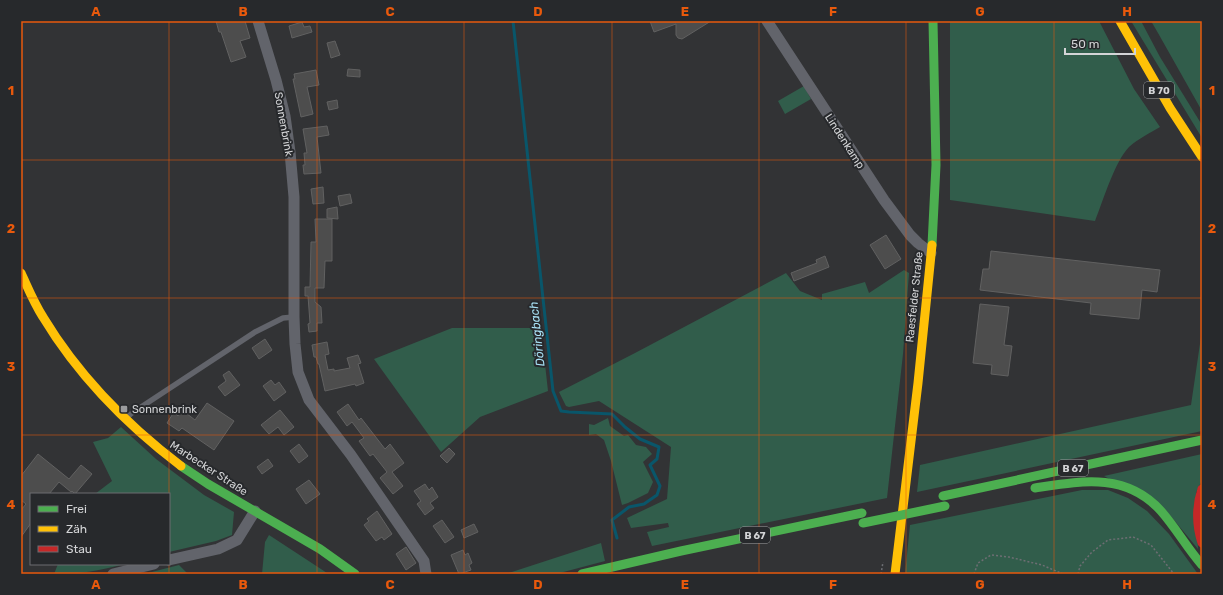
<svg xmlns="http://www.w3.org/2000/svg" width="1223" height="595" font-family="Rubik,sans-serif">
<rect width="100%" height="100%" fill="#323335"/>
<!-- green -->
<path fill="#315d4b" d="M950,21H1099L1134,89L1160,127C1150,133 1138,139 1129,147C1115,161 1103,201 1095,221L950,200Z
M1131,21H1141L1160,57L1202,125V138Z
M1151,21H1202V111L1158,33Z
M804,86L811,99L785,114L778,101Z
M904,270L909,273L903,354L887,498L652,546L647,532L669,527L668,523L631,528L627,518L667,499L671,447L599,401L569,407L566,406L559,392L635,353L786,273L800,291L822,300V294L865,282L869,293Z
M452,328H541L548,391L480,417L441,452L374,359Z
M1202,330V431L917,492L920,465L1191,405Z
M608,418L610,426L624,436L628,435L636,445L646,447L652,454L643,462L653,482L648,493L628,503L622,505L611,461L604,440L596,434L589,435V424L594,425Z
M121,427L156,459L204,495L234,512L232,535L216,541L169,552V494H95L112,481L93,442L108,438Z
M1202,454V480L1196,493L1198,549L1164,508L1104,476Z
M1082,490H1108L1128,498L1147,511L1169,534L1198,574H905L910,525Z
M269,535L324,571L328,574H262L265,542Z
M601,543L605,561L556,574H506Z
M58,564H124C99,571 79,574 54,574Z
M179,565L188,574H144Z"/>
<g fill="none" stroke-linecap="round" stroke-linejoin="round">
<!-- stream -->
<path stroke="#09566a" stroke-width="3" d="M513,21L553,391L561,411L569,412L612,414L625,427L640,439L659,447L657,459L650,465L660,486L657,495L644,504L629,507L612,520L617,538"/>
</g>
<!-- building -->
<path fill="#4d4d4d" stroke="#616161" d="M216,21H245L250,38L240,41L246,57L231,62L221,32H219Z
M650,21H711L682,39L678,38L676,35V24L654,32Z
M302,22L304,27L310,26L312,32L292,38L289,26Z
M335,41L340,55L331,58L327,43Z
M348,69L360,70V77L347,76Z
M316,70L319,85L307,87L313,114L301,117L293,79H295L294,74Z
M337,100L338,108L329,110L327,102Z
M327,126L329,135L317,137L321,173L304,174L303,165H305L304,153H307L303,129Z
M323,187L324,203L313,204L311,189Z
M350,194L352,203L340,206L338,196Z
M337,207L338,219L327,218V209Z
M315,219H332V261H325L324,288H315V302L321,307L322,323H317V331L309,332L308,324L310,323L308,296H305V287H310L311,242H316Z
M886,235L901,259L885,269L870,245Z
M991,251L1160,270L1157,292L1142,290L1139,319L1090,314L1091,303L980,290L983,269H989Z
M825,256L829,267L794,281L791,273L817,263L816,260Z
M980,304L1009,307L1004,345L1012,346L1008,376L991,374L992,365L973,363Z
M265,339L272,350L259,359L252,348Z
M327,342L329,354L325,355L328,370L334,369V371L350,368L347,358L358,355L361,363L358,364L364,383L356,386L355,384L325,391L319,364H318L316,357H314L312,345Z
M229,371L240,385L225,396L218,387L226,381L223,375Z
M271,380L275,385L279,382L286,392L274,401L263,386Z
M207,403L234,421L214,450L182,428L179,431L167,423L174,412L178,416L182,410L195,420Z
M348,404L359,420L361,418L385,449L390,444L404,463L392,472L403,486L393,494L380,478L387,472L373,454L370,456L359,441L364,438L352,422L347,426L337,412Z
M280,410L294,427L284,435L278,427L269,434L261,425Z
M299,444L308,456L299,463L290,451Z
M449,448L455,454L447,463L440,456Z
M38,454L69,479L81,465L92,474L75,494L72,491L71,492L59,482L49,494H31V523L21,537V510L26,504L21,500V476Z
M268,459L273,466L262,474L257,467Z
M309,480L320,494L306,504L296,489Z
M425,484L429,490L432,487L438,497L430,503L434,508L425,515L417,504L421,501L414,491Z
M377,511L392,534L384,540L382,537L376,541L364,525L369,521L367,519Z
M442,520L454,537L445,543L433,526Z
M474,524L478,532L464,538L461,530Z
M406,547L416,563L406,570L396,554Z
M463,550L465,555L468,553L472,563L469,565L471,570L459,574L451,555Z"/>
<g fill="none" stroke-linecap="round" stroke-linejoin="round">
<!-- path -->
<path stroke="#6d6e73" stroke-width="1.5" stroke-dasharray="2 2" stroke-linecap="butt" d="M881,574L883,562
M974,574L978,563L991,555L1009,557L1042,565L1063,574
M1078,574L1080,566L1092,552L1108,540L1133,537L1151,545L1174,574"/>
<!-- lane -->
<path stroke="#62646b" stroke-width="5.5" d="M126,418L132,413L255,332L283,318L294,317"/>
<!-- street -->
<path stroke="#62646b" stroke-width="11" d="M258,21L276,80L285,116L290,152L294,197V317L295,344L298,372L309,400L351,455L424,561L426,574
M767,21L884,200L910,235L918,243L931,253
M169,560L218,549L237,540L255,511
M113,574L154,564"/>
<!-- fast -->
<path stroke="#4caf50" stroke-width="9" d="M932,245L936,165L933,21
M181,466L208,484L320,549L355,574
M1035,488C1081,481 1126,472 1161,511C1176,528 1187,548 1202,565
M943,496L1202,440
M582,574L681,551L862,513"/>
<!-- slow -->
<path stroke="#ffc107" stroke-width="9" d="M1120,21L1170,108L1202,157
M21,273C28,288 34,303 43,317C78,375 127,425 181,466
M895,574L918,383L932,245"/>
<!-- jam -->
<path stroke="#c62828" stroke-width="9" d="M1202,489C1196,507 1196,524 1202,543"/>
<!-- fast-bridge -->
<path stroke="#4caf50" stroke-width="9" d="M863,523L945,506"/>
</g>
<!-- grid -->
<path fill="none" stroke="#e8590c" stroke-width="1" stroke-opacity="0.55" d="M169,21V574M317,21V574M464,21V574M612,21V574M759,21V574M906,21V574M1054,21V574M21,160H1202M21,298H1202M21,435H1202"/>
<!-- markers -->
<rect fill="#9b9c9e" stroke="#27292c" stroke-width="1.5" x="120" y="405" width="8" height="8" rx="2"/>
<g text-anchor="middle" stroke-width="4" stroke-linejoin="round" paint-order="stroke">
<!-- shield labels -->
<g fill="#27292c" stroke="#9fa1a3" stroke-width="1">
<rect x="1144" y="82" width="30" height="16" rx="3"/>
<rect x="1058" y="460" width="30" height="16" rx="3"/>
<rect x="740" y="527" width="30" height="16" rx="3"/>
</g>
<g font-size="10" font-weight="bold" fill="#d3d4d6">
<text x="1159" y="94">B 70</text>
<text x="1073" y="472">B 67</text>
<text x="755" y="539">B 67</text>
</g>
<!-- street labels -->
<g font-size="11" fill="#d3d4d6" stroke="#27292c">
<text transform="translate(284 124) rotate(80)" y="4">Sonnenbrink</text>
<text transform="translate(845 141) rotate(57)" y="4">Lindenkamp</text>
<text transform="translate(914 297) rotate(-84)" y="4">Raesfelder Straße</text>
<text transform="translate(209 468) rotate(33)" y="4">Marbecker Straße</text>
</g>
<!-- poi labels -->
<g font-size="11" fill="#d3d4d6" stroke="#27292c" text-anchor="start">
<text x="132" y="413">Sonnenbrink</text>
</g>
<!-- water labels -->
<g font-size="12" font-style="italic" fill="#a9e2f6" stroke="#27292c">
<text transform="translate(537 334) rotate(-96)" y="4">Döringbach</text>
</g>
</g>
<!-- border -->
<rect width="1223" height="595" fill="none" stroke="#27292c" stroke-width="44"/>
<!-- legend -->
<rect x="30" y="493" width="140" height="72" fill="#27292c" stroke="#6c6d70"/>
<rect x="38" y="506" width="20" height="6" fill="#4caf50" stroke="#6c6d70"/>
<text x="66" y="513" font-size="12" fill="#d3d4d6">Frei</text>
<rect x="38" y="526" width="20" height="6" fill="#ffc107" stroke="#6c6d70"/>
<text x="66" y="533" font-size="12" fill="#d3d4d6">Zäh</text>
<rect x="38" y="546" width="20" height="6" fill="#c62828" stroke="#6c6d70"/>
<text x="66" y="553" font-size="12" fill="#d3d4d6">Stau</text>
<!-- scale -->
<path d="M1065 48v6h70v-6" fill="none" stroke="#d3d4d6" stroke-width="2"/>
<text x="1071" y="48" font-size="12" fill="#d3d4d6" stroke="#27292c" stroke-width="3" paint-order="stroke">50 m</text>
<rect x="22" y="22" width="1179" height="551" fill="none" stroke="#e8590c" stroke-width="1.5"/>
<g font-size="13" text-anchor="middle" font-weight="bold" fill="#e8590c">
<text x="96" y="16">A</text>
<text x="243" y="16">B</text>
<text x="390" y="16">C</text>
<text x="538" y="16">D</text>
<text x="685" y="16">E</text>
<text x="833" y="16">F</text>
<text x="980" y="16">G</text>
<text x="1127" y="16">H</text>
<text x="11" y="95">1</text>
<text x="1212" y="95">1</text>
<text x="11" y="233">2</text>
<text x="1212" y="233">2</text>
<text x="11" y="371">3</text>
<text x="1212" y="371">3</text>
<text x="11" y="509">4</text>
<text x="1212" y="509">4</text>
<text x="96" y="589">A</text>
<text x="243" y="589">B</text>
<text x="390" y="589">C</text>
<text x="538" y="589">D</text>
<text x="685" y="589">E</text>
<text x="833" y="589">F</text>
<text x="980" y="589">G</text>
<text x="1127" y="589">H</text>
</g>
</svg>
